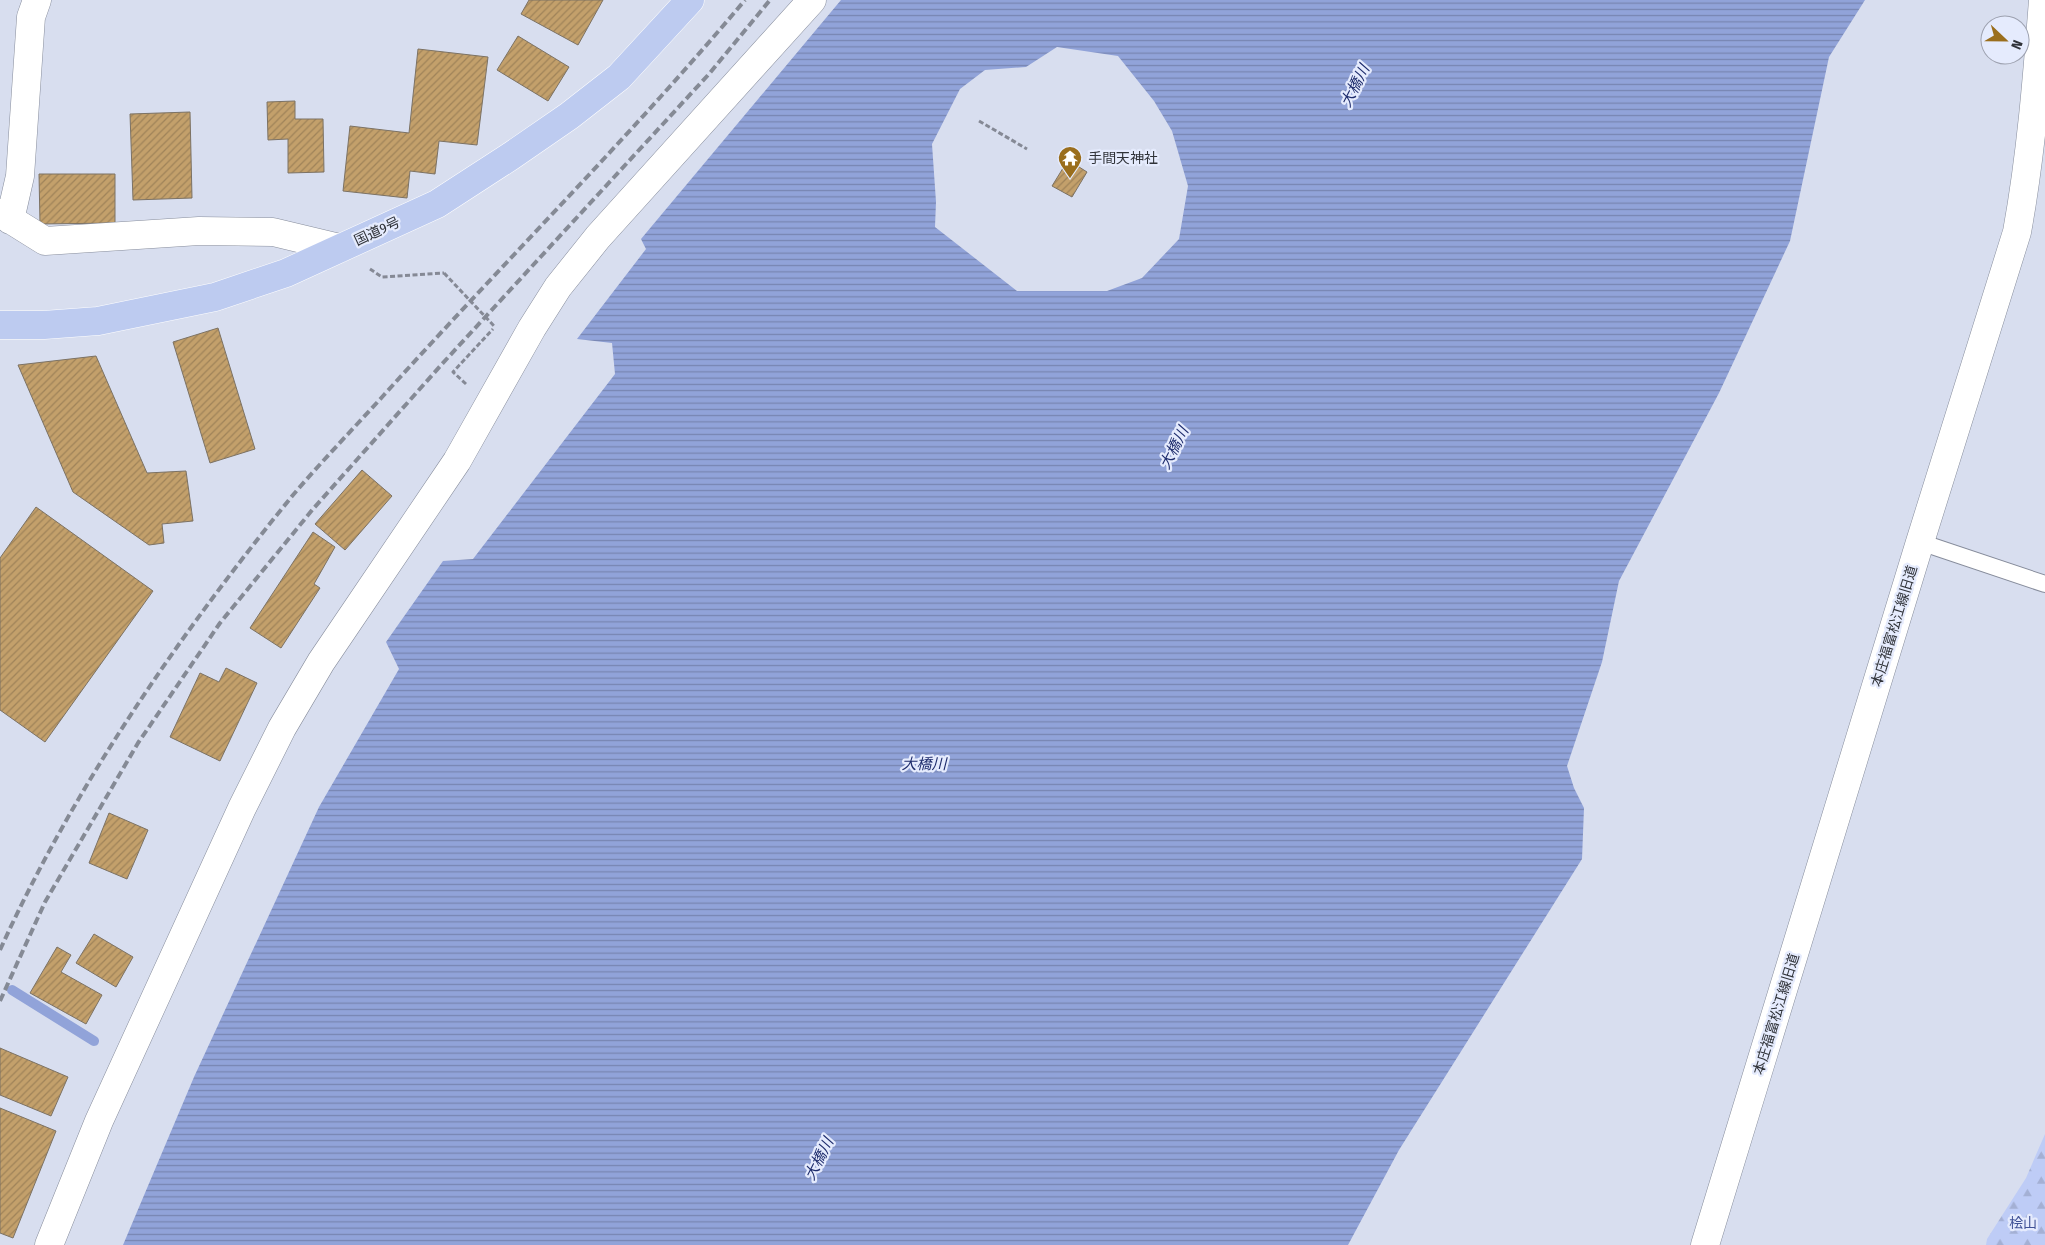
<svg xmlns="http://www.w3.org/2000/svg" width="2045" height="1245" font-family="'Fira Sans Condensed','Noto Sans JP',sans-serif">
<defs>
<pattern id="forest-firs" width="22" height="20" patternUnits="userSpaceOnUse" patternTransform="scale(1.25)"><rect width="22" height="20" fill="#beccf6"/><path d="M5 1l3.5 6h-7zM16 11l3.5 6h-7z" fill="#a4b0d4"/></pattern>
<pattern id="water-rules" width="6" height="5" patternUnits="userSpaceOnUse" patternTransform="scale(1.25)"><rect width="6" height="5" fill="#91a3d9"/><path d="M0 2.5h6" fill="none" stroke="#7785b1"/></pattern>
<pattern id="building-hatch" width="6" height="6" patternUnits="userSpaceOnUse" patternTransform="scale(1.25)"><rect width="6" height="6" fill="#c3a06b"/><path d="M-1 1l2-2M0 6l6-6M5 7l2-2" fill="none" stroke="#9f8359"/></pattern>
</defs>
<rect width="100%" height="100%" fill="#d8deef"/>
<!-- forest -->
<path fill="url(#forest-firs)" d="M2045,1134V1245H1986L1987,1239L2026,1178Z"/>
<!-- water -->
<path fill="url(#water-rules)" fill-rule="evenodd" d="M841,0H1865L1829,57L1790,241L1719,393L1619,581L1602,662L1567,766L1574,788L1584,808L1582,859L1399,1150L1348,1245H123L194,1077L319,807L399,669L386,642L443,561L473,559L615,374L612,343L577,339L646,249L641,239ZM1057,47L1118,56L1154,101L1172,131L1188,186L1179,239L1142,278L1107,291H1017L935,227L936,202L932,144L960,89L985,70L1026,67Z"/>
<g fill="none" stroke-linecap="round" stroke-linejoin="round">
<!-- stream -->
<path stroke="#91a3d9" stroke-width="10" d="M12,990L94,1041"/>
</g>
<!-- building -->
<path fill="url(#building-hatch)" stroke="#7c7264" d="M529,0H603L578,45L521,14Z
M518,36L569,67L548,101L497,70Z
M418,49L488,57L477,145L439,141L435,174L410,171L407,198L343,191L350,126L409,133Z
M295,101V119H323L324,172L288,173V139L268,140L267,102Z
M190,112L192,198L133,200L130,114Z
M1068,160L1087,172L1072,197L1052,186Z
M39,174H115V223L40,224Z
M218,328L255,449L210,463L173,342Z
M96,356L147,473L186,471L193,521L162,524L164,543L149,545L73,492L18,365Z
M362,470L392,496L345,550L315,524Z
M36,507L153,591L45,742L0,710V558Z
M313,532L335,547L314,584L320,588L281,648L250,628Z
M226,668L257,683L220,761L170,737L200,673L219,682Z
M109,813L148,830L127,879L89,863Z
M94,934L133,957L116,987L76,963Z
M57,947L71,955L61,972L102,995L86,1024L30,993Z
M0,1048L68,1077L51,1116L0,1095Z
M0,1108L56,1131L13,1238L0,1233Z"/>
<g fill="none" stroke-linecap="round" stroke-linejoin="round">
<!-- lane casing -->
<g stroke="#878d9c" stroke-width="18">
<path id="lane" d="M1920,542L2045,584"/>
</g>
<!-- street casing -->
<g stroke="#878d9c" stroke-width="29">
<path id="street" d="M0,213L45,241L199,231L273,232L340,248
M10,220L20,176L31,17L37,0
M49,1245L99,1121L242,808L282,728L321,662L457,461L532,328L558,287L598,237L812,0
M1705,1245L1920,542L2017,232C2031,155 2037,78 2043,0"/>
</g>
<!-- highway casing -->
<g stroke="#fff" stroke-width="29">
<path id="highway" d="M0,325H44L98,321L215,297L286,273L437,204L511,156L569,116L619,77L690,0"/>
</g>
<!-- path -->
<path stroke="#858995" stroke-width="3" stroke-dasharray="5 2.5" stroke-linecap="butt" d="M979,121L1027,149
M370,269L382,277L444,273
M466,384L453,372L493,329"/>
<!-- lane -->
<use href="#lane" stroke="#fff" stroke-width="16"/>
<!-- street -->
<use href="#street" stroke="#fff" stroke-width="28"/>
<!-- highway -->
<use href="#highway" stroke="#bdcbf0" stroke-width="28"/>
<!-- rail -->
<path stroke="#858a95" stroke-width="4" stroke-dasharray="8 4" stroke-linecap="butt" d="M0,950C75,785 179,635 293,495C322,461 353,429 383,396C503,263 630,137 745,0
M0,1001L45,902L138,743L220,623L313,509L442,364L709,74L770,0"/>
<!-- path-bridge -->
<path stroke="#858995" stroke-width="3" stroke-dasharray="5 2.5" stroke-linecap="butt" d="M444,273L495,327"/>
</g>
<!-- icons -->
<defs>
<g id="temple-pin" transform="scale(1.25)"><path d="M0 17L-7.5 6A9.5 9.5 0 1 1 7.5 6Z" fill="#9a6e1d" stroke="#e5ebfd"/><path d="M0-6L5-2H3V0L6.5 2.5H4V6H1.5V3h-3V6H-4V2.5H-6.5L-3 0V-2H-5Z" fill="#fff"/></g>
</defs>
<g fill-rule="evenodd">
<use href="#temple-pin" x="1070" y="158"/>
</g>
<g text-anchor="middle" stroke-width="4.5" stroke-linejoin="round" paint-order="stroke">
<!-- poi labels -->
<g font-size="14" fill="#303339" stroke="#e5ebfd" text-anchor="start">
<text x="1088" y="163">手間天神社</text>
</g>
<!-- street labels -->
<g font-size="14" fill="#303339" stroke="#e5ebfd">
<text transform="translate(377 231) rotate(-25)" y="5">国道9号</text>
<text transform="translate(1894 626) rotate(-73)" y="5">本庄福富松江線旧道</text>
<text transform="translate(1776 1014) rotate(-73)" y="5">本庄福富松江線旧道</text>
</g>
<!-- park labels -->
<g font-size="14" fill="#405296" stroke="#e5ebfd">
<text x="2023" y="1228">桧山</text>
</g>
<!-- water labels -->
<g font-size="15" font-style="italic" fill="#1f2d6d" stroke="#e5ebfd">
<text transform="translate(1355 86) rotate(-63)" y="5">大橋川</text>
<text transform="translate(1174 448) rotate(-63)" y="5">大橋川</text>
<text x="924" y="769">大橋川</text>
<text transform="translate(819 1159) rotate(-63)" y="5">大橋川</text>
</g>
</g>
<!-- north arrow -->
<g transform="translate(2005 40) rotate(112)"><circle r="24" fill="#e5ebfd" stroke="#9da1af"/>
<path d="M0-4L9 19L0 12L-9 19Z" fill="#9a6e1d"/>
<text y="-8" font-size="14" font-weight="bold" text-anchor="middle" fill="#303339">N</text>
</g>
</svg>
